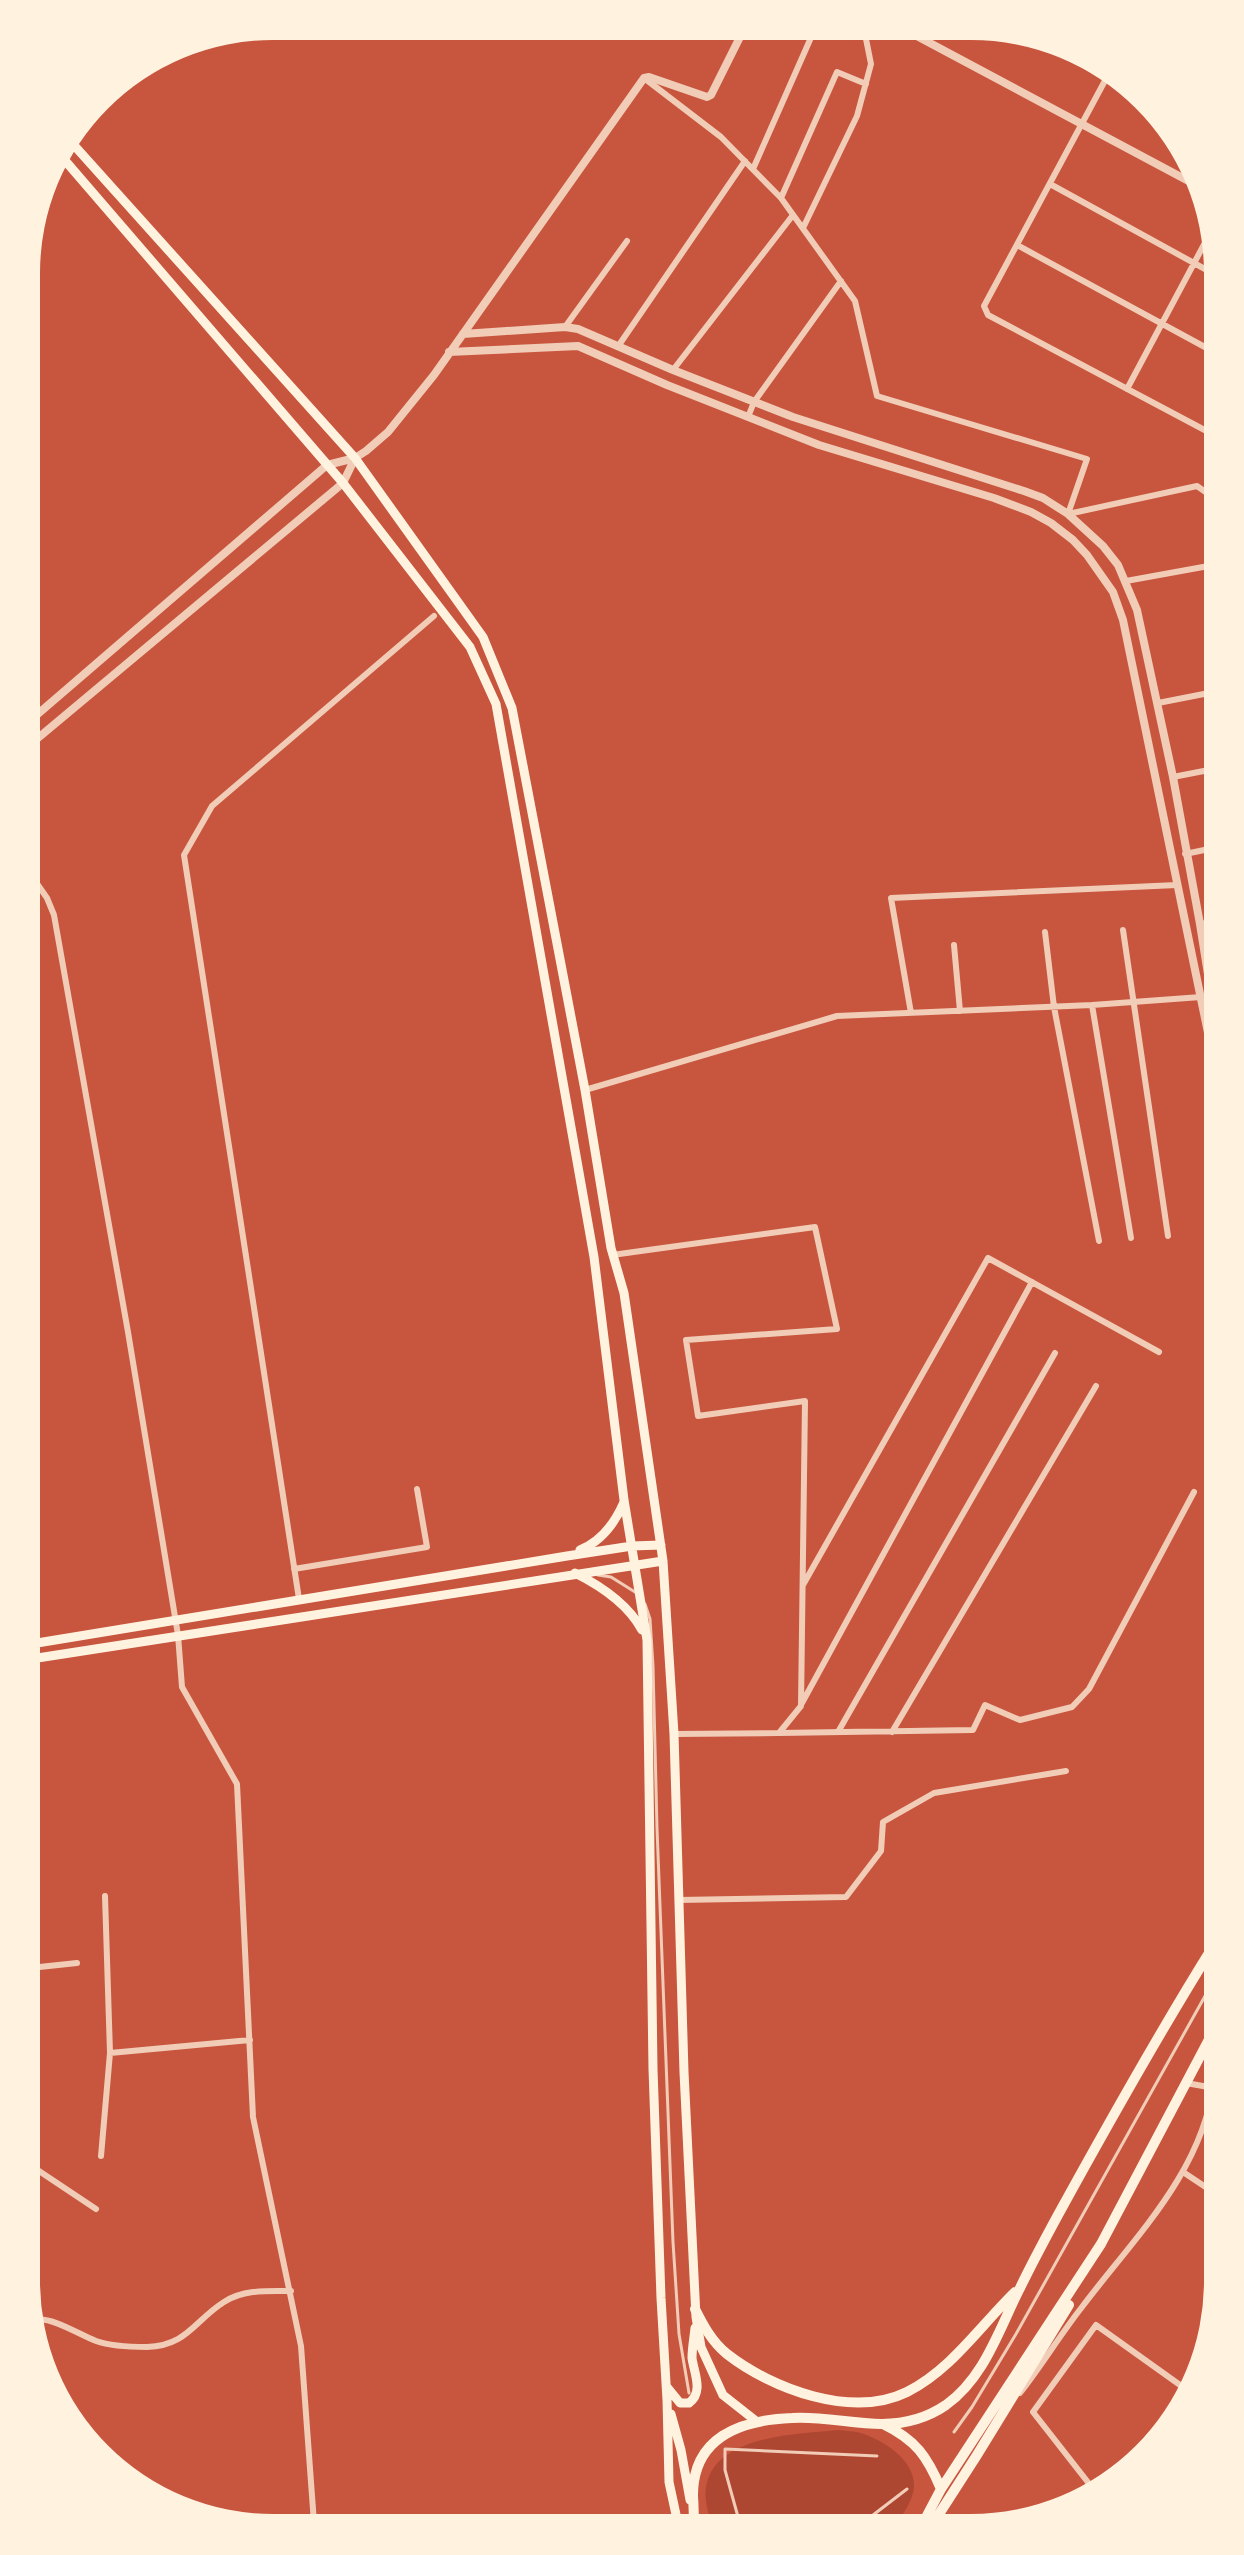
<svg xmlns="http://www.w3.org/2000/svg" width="1244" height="2555" font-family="'Varela Round',sans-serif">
<rect width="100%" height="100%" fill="#c8553d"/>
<!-- green -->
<path fill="#ae4732" d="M838,2430C845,2431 854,2431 861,2433C886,2441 923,2465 912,2496C909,2506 902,2515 896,2525L711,2524C708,2510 703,2497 707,2483C718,2435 799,2434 838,2430Z"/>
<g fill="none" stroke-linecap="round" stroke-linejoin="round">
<!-- service -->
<path stroke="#f1ccb7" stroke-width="3" d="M598,1575L611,1577L635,1592
M645,1604L650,1619L653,1666L657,1828L673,2242L679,2334L689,2393
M954,2432L972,2407L1016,2334L1214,1980
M740,2524L725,2470V2449L877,2456
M860,2525L907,2489"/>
<!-- minor -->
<path stroke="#f1ccb7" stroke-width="6" d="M1108,75L984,306L988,315L1214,435
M644,78L721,137L781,198L855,301L877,396L1087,459L1068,514
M753,169L813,33
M1050,184L1214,274
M781,198L837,72L866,84
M803,228L857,116L871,64L865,34
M1017,245L1214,352
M565,327L627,241
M619,345L745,161
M673,370L793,215
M1127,389L1208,237
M748,417L754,402L841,281
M1068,514L1197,486L1214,498
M1126,581L1214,565
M1158,703L1214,692
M1173,777L1214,769
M1185,854L1214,848
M31,875L47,898L54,915L128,1332L178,1635L182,1687L237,1784L253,2117L301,2346L314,2523
M1200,924L1214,922
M1123,930L1168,1236
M1045,932L1054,1007L1099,1241
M954,945L960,1011
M1092,1005L1131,1238
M911,1013L891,898L1177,885
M585,1090L837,1016L1092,1005L1201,997
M612,1255L815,1227L837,1329L686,1340L698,1416L805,1401L801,1706L779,1733L674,1734
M294,1569L427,1547L417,1489
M803,1585L988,1258L1159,1352
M299,1599L184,855L212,806L434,616
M802,1703L1032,1282
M838,1732L1055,1353
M892,1732L1096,1386
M779,1733L973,1730L985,1705L1020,1720L1072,1707L1089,1689L1194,1492
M679,1900L846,1897L881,1851L883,1822L934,1793L1066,1771
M30,1968L77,1963
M110,2053L250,2040
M1186,2083L1214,2088
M101,2156L110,2053L105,1896
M30,2165L96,2209
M1183,2172L1213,2192
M36,2320C51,2316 82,2336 96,2341C110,2346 132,2347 147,2347C187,2346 195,2320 224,2302C244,2289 269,2291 291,2291
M1020,2393C1042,2365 1060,2335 1082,2307C1134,2238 1203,2172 1214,2081
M1094,2490L1033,2412L1096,2325L1187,2390"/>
<!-- tertiary -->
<path stroke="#f1ccb7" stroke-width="8" d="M913,34L1196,185
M463,334L565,327L578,329L673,370L793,417L1024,491L1043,498L1068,514L1103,546L1118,565L1137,610L1173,777L1200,924L1211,993L1205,1015
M449,352L578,346L667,385L819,445L994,498L1031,512L1051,523L1073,540L1087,555L1113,592L1123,620L1214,1062
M32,719L327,465L355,458L366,451L388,432L434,375L644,78L649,77L707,97L711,95L742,33
M32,743L343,483L355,458"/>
<!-- primary -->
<path stroke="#fff3e0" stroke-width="9" d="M72,143L355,458L483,637L512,708L585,1090L611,1248L624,1293L663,1561L674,1734L684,2072L696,2317L701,2347L723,2395L756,2421
M62,157L343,483L470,647L496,704L594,1257L624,1500L647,1640L653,2069L661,2298L667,2400L669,2482L678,2524
M580,1550C602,1541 615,1523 624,1502
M575,1573C601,1586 628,1604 642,1630
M31,1644L567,1556L632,1546L661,1545
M31,1659L663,1561
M667,2387L680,2403H689C704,2392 694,2373 692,2358C692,2348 694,2338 695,2328
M671,2414L681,2450L690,2500"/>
<!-- trunk -->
<path stroke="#fff3e0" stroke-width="10" d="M695,2309C703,2325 712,2342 727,2354C772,2389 852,2419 907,2392C952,2369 980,2326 1015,2292
M883,2424C916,2440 927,2456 941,2489
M695,2524C693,2516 694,2506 693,2497C692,2437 740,2420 792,2418C822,2416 852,2424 882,2424C906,2424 927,2418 946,2405C985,2377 999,2329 1020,2288C1032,2263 1045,2239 1058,2215C1108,2124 1159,2033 1214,1945
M922,2525L941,2489L1101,2244L1214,2030
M932,2525L977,2455L1069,2305"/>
</g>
<!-- crop -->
<path d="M0 0H1244V2555H0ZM273 40H971A233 233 0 0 1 1204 273V2281A233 233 0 0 1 971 2514H273A233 233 0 0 1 40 2281V273A233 233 0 0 1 273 40Z" fill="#fff3e0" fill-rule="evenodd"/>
</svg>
